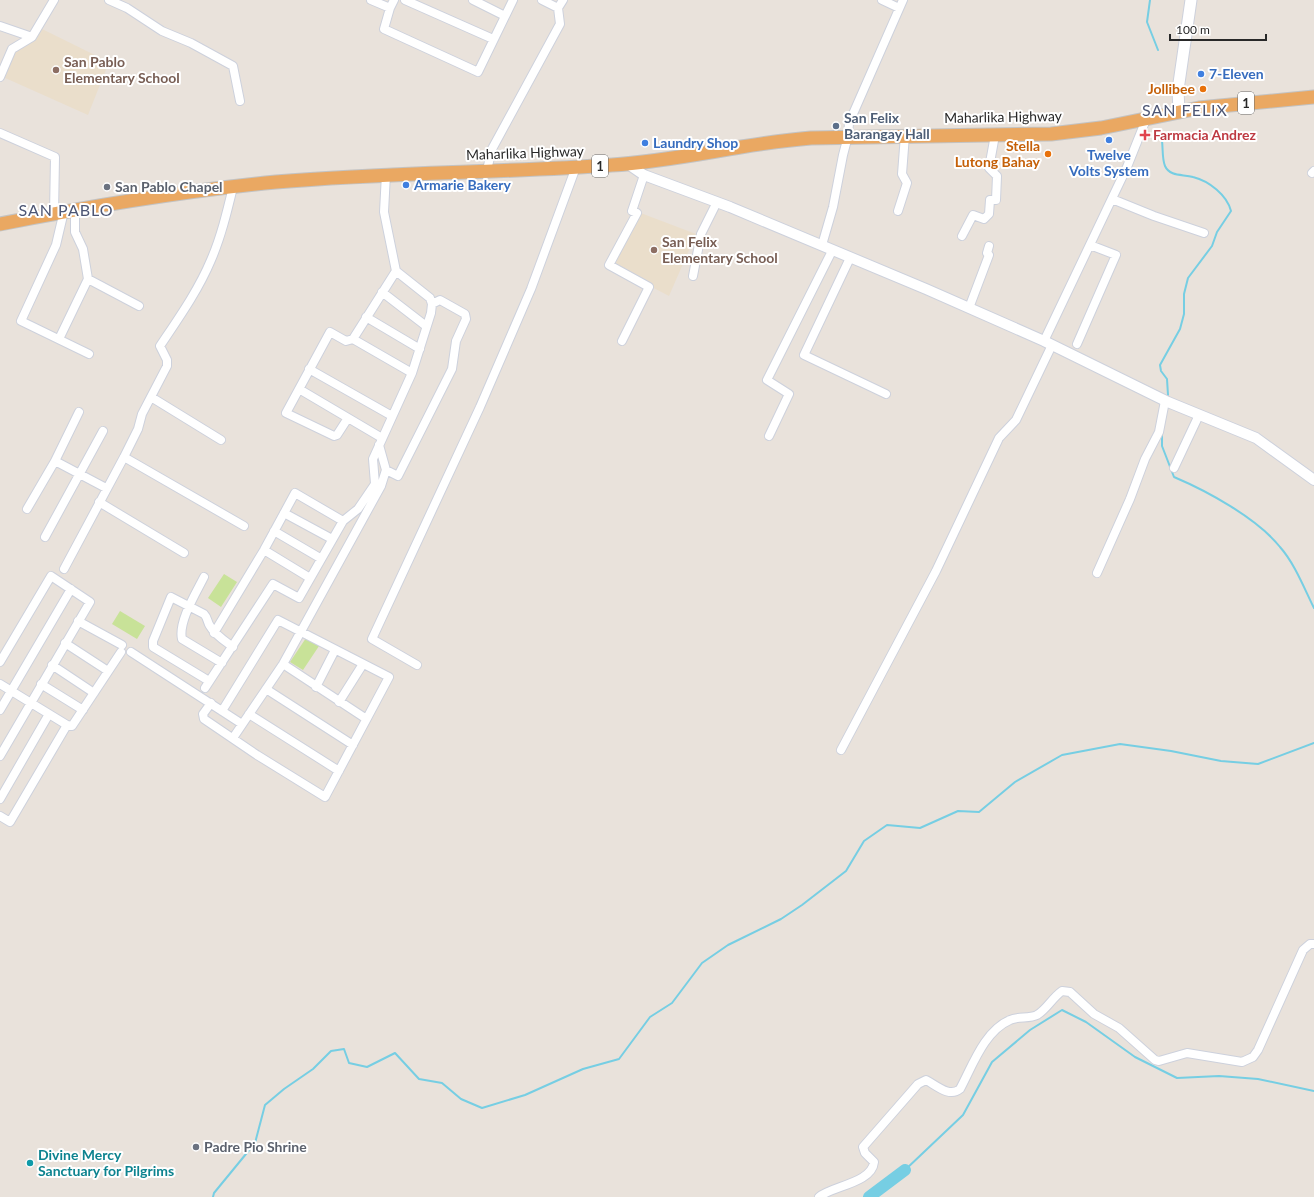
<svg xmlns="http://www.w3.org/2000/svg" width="1314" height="1197" font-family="Lato,sans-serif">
<rect width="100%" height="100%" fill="#e9e2db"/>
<!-- education -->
<path fill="#eadecb" d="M42,29L109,62L88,115L3,77L14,52L20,44L27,45Z
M638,212L696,234L669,296L610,265Z"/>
<!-- pitch -->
<path fill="#c8e298" d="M224,574L237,582L221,607L208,598Z
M120,611L145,626L137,639L112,624Z
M306,638L319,646L303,670L290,662Z"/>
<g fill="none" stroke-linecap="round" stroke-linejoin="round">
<!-- stream -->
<path stroke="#76cee3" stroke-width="2" d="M1150,0L1147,22L1158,50
M1162,141C1163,148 1162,159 1165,166C1170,177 1183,174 1193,177C1209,181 1227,195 1231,211L1217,232L1212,246L1188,278L1184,294V314L1180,329L1160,365L1161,371L1167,379L1168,395
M1162,433V446L1174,477C1207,491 1257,518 1280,547C1295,564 1304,588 1314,608
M905,1170L963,1115L992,1062L1030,1030L1062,1010L1086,1022L1135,1057L1177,1078L1219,1076L1258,1079L1314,1091
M213,1197L214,1193L255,1143L265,1105L284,1089L313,1069L331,1051L344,1049L349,1063L367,1067L395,1053L419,1079L442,1083L461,1099L482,1108L525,1095L583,1069L619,1059L650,1017L672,1003L702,963L728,945L781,919L802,905L846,871L864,841L887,825L920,828L958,811L979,812L1015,782L1062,755L1120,744L1171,751L1221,761L1258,764L1314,743"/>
<!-- river -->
<path stroke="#76cee3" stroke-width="12" d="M869,1197L905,1170"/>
<!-- minor casing -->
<g stroke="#cdd1dc" stroke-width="10">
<path id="minor" d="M109,0L127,8L162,31L191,43L233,66L240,101
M371,0L390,8
M394,0L390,8L384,29L478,72L513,0
M405,0L493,39
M473,0L505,16
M542,0L558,8
M882,0L899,8
M0,26L32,37
M0,77L12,49L32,37L54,0
M0,133L55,157L54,214
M487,170L492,149L560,24L558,8L563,0
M1312,173L1314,171
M1112,199L1154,216L1204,233
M64,211L56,245L21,321L89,354
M898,211L907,183L902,174L905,135
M962,236L973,215L984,219L989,214L990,200H996L997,176L989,168L995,135
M822,245L833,207L843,155L848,136L849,123L903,0
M850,258L804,355L886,394
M693,276L701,234L717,202
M88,279L139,306
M382,292L426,326
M969,308L989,255L987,253L989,246
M366,317L420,349
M59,339L88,279L83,249L75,232V209
M353,339L396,271
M622,341L649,287L609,265L637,213L632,211L644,175
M1044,341L1127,167L1147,117
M1077,344L1116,255L1090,245
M309,369L392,416
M299,389L382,438
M151,397L221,440
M348,418L337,435L334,436L286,413L330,332L346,341L353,339L412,373
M769,436L789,394L767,380L832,251
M124,457L244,526
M55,461L106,488
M1174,468L1199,415
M386,470L398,476L452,369L456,341L466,319L465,314L440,300L432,304
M99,502L184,553
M27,509L55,461L79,412
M284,513L332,539
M274,531L320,558
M45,537L103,431
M264,550L310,578
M64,569L124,457L138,429L142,414L167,366V360L160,346C178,319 198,291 211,260C221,237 227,212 233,187
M1097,573L1130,499L1145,459L1159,432L1165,401
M204,577C196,593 178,622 182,639L222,663
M78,621L122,645
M214,633L264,550L295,493L343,521
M65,643L108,671
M131,652L242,724
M0,662L51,576L90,602L0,756
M283,664L365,718
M52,665L94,693
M417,665L372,639L480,407L531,289L576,167
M209,681L153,647V641L171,597L204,614C208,618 207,622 210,626C215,635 225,641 233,647
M0,684L67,725L72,726L121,652
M41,684L83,710
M316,687L335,650
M205,688L273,584L299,598L343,521L358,509L375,484L373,459L412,373L431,313L432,304L430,298L396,271L384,212L386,174
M266,689L353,745
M339,702L363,664
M211,703L203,714L204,719L257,755L325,797L389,677L278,620L222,711
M0,710L71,589
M249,714L339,771
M233,738L283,664L381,486L386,470L379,445
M841,750L936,571L999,438L1016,420L1052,345
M0,799L49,714
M0,816L10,822L67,725
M819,1197C832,1186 872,1183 874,1162L865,1153L863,1147L918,1084L926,1080C936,1085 949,1098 960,1089C972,1067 984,1031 1010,1020C1018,1016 1029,1019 1037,1015C1047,1009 1052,998 1062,991L1070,992L1094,1014L1119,1028L1155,1060L1159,1061L1187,1053L1242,1062L1253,1057L1258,1050L1303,950L1310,944H1314"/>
</g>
<!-- tertiary casing -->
<g stroke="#cdd1dc" stroke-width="12">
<path id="tertiary" d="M628,164L644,175L730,207L926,289L1044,341L1168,402L1256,438L1314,480"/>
</g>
<!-- secondary casing -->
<g stroke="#cdd1dc" stroke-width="13">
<path id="secondary" d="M1179,112L1178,90L1191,0"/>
</g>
<!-- trunk casing -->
<g stroke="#c3c3c3" stroke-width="15">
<path id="trunk" d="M0,224C92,206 183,191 276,182C388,172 500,173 612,165C679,161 744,143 811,138L1051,134L1101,128L1199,108L1314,97"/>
</g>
<!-- minor -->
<use href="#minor" stroke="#fff" stroke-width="8"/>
<!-- tertiary -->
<use href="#tertiary" stroke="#fff" stroke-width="10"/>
<!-- secondary -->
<use href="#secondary" stroke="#fff" stroke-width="11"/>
<!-- trunk -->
<use href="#trunk" stroke="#eaa862" stroke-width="13"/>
</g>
<!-- markers -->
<g fill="#8d6e63" stroke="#fff" stroke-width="1.5">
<circle cx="56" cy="70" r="4"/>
<circle cx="654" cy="250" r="4"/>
</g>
<g fill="#3f7fe0" stroke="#fff" stroke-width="1.5">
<circle cx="1201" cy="74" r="4"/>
<circle cx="1109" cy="140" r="4"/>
<circle cx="645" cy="143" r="4"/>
<circle cx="406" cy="185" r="4"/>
</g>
<g fill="#e8710a" stroke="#fff" stroke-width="1.5">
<circle cx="1203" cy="89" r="4"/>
<circle cx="1048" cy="154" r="4"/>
</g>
<circle fill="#5c6f8a" stroke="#fff" stroke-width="1.5" cx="836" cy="126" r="4"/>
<path fill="#e0444e" stroke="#fff" stroke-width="1.5" d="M1143 129h4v4h4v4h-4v4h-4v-4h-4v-4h4z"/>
<g fill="#6b7280" stroke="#fff" stroke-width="1.5">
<circle cx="107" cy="187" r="4"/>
<circle cx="196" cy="1147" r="4"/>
</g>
<circle fill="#0f9aa8" stroke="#fff" stroke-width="1.5" cx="30" cy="1163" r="4"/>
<g text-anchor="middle" stroke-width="4" stroke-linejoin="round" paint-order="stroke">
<!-- shield labels -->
<g fill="#fff" stroke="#686868" stroke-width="1">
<rect x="1238" y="92" width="16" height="22" rx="3"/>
<rect x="592" y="155" width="16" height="22" rx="3"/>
</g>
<g font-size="13" font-weight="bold" fill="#282828">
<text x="1246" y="108">1</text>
<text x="600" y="171">1</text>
</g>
<!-- education labels -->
<g font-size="14" font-weight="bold" fill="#785e54" stroke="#fff" text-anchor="start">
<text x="64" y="67">San Pablo<tspan x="64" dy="16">Elementary School</tspan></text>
<text x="662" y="247">San Felix<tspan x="662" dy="16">Elementary School</tspan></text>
</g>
<!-- shop labels -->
<g font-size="14" font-weight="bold" fill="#366cbe" stroke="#fff" text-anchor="start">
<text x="1209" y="79">7-Eleven</text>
<text x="653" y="148">Laundry Shop</text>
<text x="1109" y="160" text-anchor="middle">Twelve<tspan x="1109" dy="16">Volts System</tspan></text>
<text x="414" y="190">Armarie Bakery</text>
</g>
<!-- food labels -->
<g font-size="14" font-weight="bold" fill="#c56008" stroke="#fff" text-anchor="end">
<text x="1195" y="94">Jollibee</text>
<text x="1040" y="151">Stella<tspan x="1040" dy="16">Lutong Bahay</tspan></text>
</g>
<!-- street labels -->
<g font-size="14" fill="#282828" stroke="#fff">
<text transform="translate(1003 117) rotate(-1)" y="5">Maharlika Highway</text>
<text transform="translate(525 153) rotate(-2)" y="5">Maharlika Highway</text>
</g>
<!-- service labels -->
<g font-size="14" font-weight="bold" fill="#4e5e75" stroke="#fff" text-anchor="start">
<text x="844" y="123">San Felix<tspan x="844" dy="16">Barangay Hall</tspan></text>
</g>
<!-- health labels -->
<g font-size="14" font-weight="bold" fill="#be3a42" stroke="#fff" text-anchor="start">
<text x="1153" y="140">Farmacia Andrez</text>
</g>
<!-- worship labels -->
<g font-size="14" font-weight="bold" fill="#5b616d" stroke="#fff" text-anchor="start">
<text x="115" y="192">San Pablo Chapel</text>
<text x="204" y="1152">Padre Pio Shrine</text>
</g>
<!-- culture labels -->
<g font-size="14" font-weight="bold" fill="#0d838f" stroke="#fff" text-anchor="start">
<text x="38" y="1160">Divine Mercy<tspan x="38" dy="16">Sanctuary for Pilgrims</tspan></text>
</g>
<!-- quarter labels -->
<g font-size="16" letter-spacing="1" fill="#4d5674" stroke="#fff">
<text x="1185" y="116">SAN FELIX</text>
<text x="66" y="216">SAN PABLO</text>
</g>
</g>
<!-- scale -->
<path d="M1170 34v6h96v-6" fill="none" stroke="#282828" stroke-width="2"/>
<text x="1176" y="34" font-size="12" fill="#282828" stroke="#ffffff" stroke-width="3" paint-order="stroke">100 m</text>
</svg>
